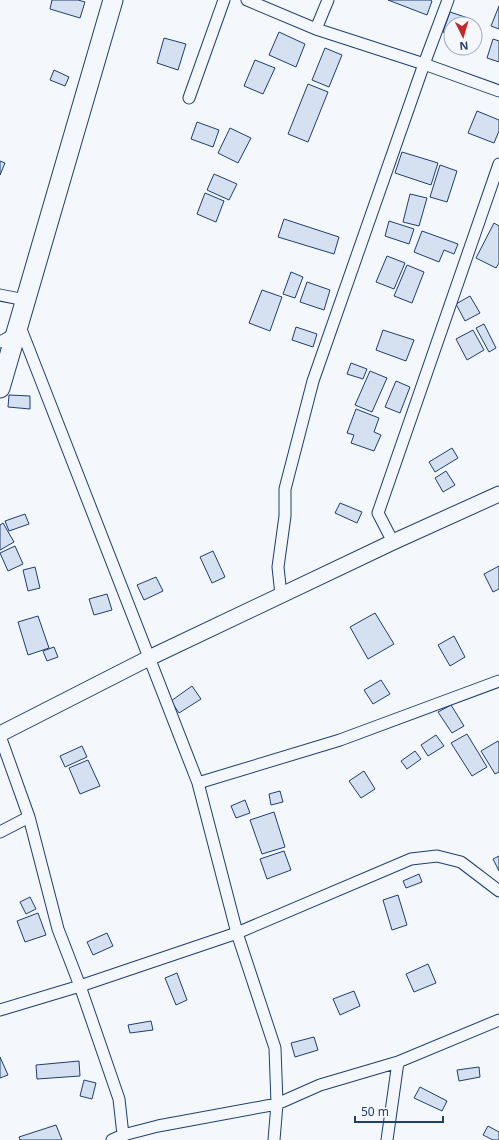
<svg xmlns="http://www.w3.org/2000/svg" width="499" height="1140" font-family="'Noto Sans',sans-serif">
<rect width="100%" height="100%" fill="#f4f7fb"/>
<!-- building -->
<path fill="#d5e0f0" stroke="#1d3f73" d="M52,0H78L85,2L80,18L50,9Z
M388,0H430L432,1L427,15Z
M499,6V29L491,26Z
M450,12L471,19L469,24H451V35L443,32Z
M279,32L305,44L296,67L269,55Z
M164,38L186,44L178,70L157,63Z
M493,39L499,41V62L487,58Z
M325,48L342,55L329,87L312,80Z
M255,60L275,68L263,94L244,86Z
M54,70L69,77L65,86L50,80Z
M308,84L328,92L308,142L288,134Z
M477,111L499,120V131L494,143L468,133Z
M197,122L219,130L213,147L191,139Z
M230,128L251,138L238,163L218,153Z
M402,152L438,163L431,185L395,173Z
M0,161L5,163L0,175Z
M440,165L457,171L447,202L430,197Z
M214,174L237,184L229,200L207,190Z
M205,193L224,201L216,222L197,214Z
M410,194L427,198L419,226L403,222Z
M284,219L339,237L334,254L278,237Z
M389,221L414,229L409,244L385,236Z
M494,223L499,226V263L496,268L476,258Z
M422,231L458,244L454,254L444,250L439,262L414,252Z
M387,256L405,263L394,289L376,282Z
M407,265L424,272L412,303L394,296Z
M291,272L303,277L295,298L283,294Z
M307,282L330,290L324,310L300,302Z
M262,290L282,297L270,331L249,323Z
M470,296L480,313L465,321L456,304Z
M484,324L496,348L489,352L476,328Z
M296,327L317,334L313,347L292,340Z
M383,330L414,340L406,361L376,350Z
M473,330L484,350L467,360L456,339Z
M351,363L367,369L363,379L347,374Z
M370,371L387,378L372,412L355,405Z
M396,381L410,387L400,413L385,407Z
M9,395L30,396V409L8,407Z
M356,409L379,418L374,432L381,435L374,451L351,443L354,435L347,433Z
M452,448L458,458L435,472L429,462Z
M446,471L455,485L443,492L435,478Z
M340,503L362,512L357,523L335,513Z
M25,514L29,524L9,531L5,521Z
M3,523L14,542L0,550V525Z
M15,546L23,564L8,571L0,553Z
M213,551L225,577L212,583L200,557Z
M499,566V589L493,592L484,574Z
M35,567L40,588L28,591L23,570Z
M156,577L163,591L144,600L137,585Z
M107,594L112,610L94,615L89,599Z
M375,613L394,644L368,659L350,627Z
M38,616L49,648L28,655L18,622Z
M454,636L465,657L450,666L438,645Z
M54,647L58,657L47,661L43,651Z
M381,680L390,694L373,704L364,690Z
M192,686L201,699L179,713L171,701Z
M451,705L464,726L452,733L438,712Z
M467,734L487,767L472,776L451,743Z
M436,735L444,746L428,756L421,745Z
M498,741L499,743V772L495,774L481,751Z
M82,746L87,757L65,767L60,756Z
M415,751L421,759L407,769L401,761Z
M88,760L100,786L80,794L69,768Z
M364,771L375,789L361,798L349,781Z
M280,791L283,802L271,805L269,794Z
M245,800L250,813L236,818L231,806Z
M274,812L285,847L262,854L250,820Z
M284,851L291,870L267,879L260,859Z
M499,856V871L493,859Z
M419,874L422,882L406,888L403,881Z
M398,895L407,925L392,930L383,900Z
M30,897L36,909L26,914L20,902Z
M38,913L46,935L25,942L17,921Z
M107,933L113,946L93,955L87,942Z
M428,964L436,983L414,992L406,974Z
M177,973L187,1000L176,1005L165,978Z
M354,991L360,1006L340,1015L333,999Z
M151,1021L153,1030L130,1033L128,1025Z
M314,1037L318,1050L295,1057L291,1043Z
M0,1057L8,1075L0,1078Z
M79,1061L80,1076L37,1079L36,1065Z
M479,1067L480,1077L459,1081L457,1070Z
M84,1080L96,1083L92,1099L80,1096Z
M420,1087L447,1101L442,1111L414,1098Z
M56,1125L62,1140H20L19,1137Z
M488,1126L499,1132V1140H493L483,1135Z"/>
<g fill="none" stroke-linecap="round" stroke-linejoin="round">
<!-- street casing -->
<g stroke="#1d3f73" stroke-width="13">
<path id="street" d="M247,0L316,29L424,64L499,91
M316,29L328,0
M189,98L224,0
M0,295L25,300
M19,324L198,783L237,933L275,1048L277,1104L274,1140
M0,342L15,334
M393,542L378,513L499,164
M281,595L278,567L285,516V489L313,381L424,64L448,0
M0,736L29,817L58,929L80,986L119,1099L123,1135L122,1140
M198,783L340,740L499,681
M0,832L29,817
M0,1010L80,986L237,933L411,859L437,856L461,862L499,891
M112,1140L123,1135L158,1126L277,1104L320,1085L398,1062L499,1020
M387,1140L398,1062"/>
</g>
<!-- secondary casing -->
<g stroke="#1d3f73" stroke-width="17">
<path id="secondary" d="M0,734L149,658L393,542L499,494"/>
</g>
<!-- highway casing -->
<g stroke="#1d3f73" stroke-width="21">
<path id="highway" d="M0,388L113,0"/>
</g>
<!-- street -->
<use href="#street" stroke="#f4f7fb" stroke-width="11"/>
<!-- secondary -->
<use href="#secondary" stroke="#f4f7fb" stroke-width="15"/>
<!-- highway -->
<use href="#highway" stroke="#f4f7fb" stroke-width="19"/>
</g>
<!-- north arrow -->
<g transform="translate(463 36) rotate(175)"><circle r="19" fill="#f4f7fb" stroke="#9eadc5"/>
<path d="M0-3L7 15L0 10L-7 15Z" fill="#c62828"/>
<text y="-6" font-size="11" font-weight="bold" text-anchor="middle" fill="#1d3f73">N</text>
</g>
<!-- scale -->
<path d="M355 1116v6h88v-6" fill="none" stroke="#1d3f73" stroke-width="2"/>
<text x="361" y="1116" font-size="12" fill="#1d3f73" stroke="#f4f7fb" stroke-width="3" paint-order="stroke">50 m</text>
</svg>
